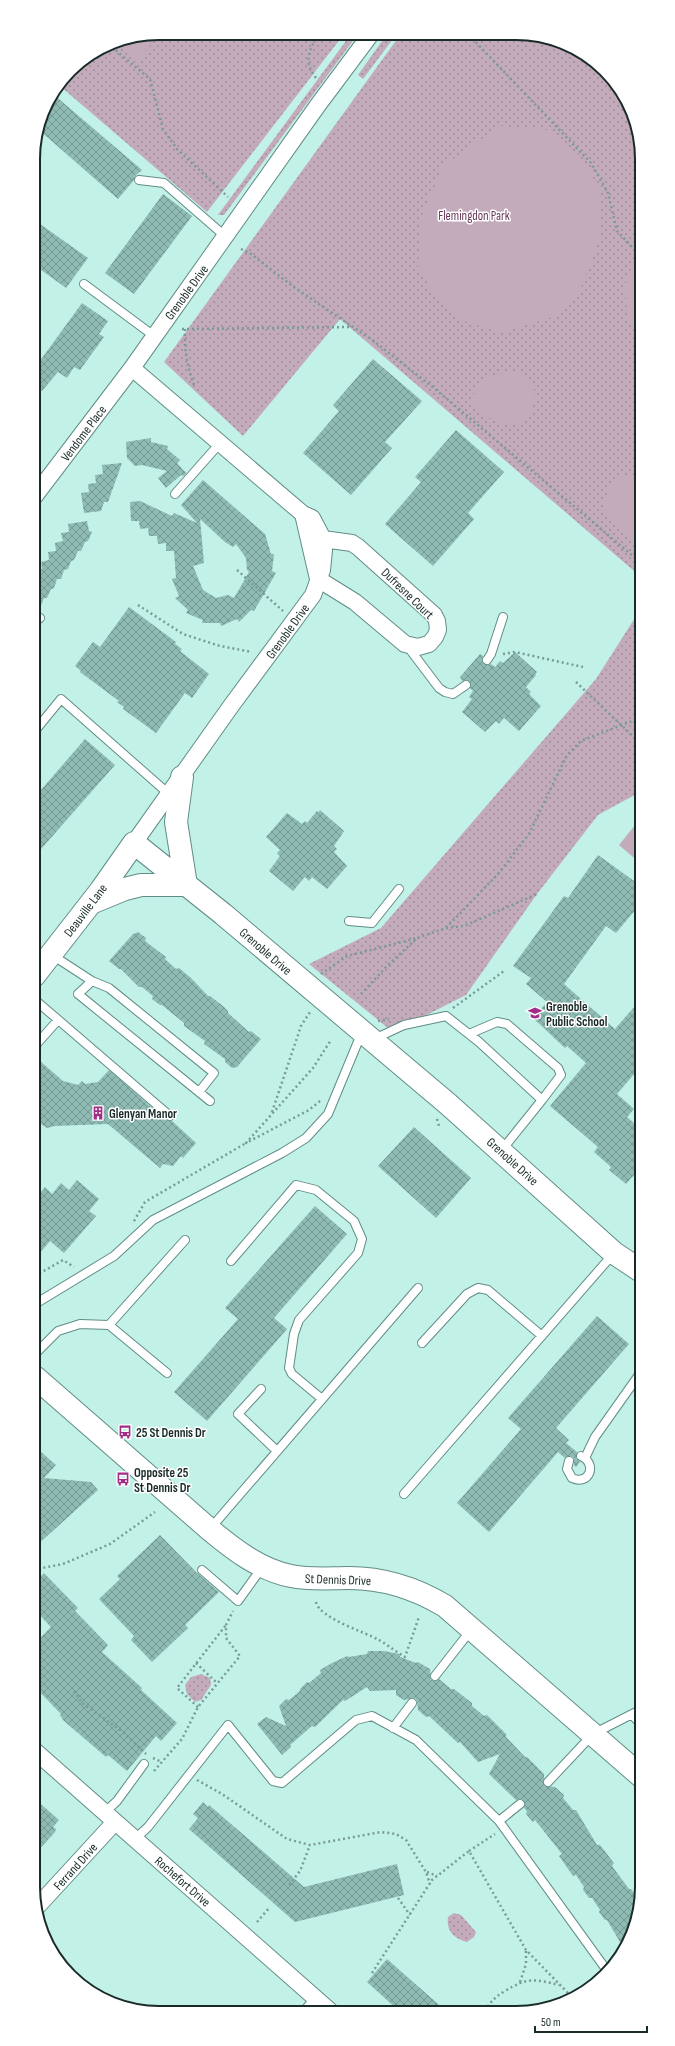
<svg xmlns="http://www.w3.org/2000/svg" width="675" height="2046" font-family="'Sofia Sans Condensed',sans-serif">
<defs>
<pattern id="green-dots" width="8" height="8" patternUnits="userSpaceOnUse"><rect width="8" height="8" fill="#c3abbb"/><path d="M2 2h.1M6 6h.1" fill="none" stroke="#9e8b98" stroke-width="1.8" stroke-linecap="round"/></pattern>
<pattern id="building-cross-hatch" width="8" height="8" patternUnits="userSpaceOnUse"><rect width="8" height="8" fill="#8ebbb3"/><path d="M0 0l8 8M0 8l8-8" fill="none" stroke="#739892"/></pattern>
</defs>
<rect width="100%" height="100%" fill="#c2f1e8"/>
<!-- green -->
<path fill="url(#green-dots)" d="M159,33L344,34L207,212L60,86L76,64L111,43Z
M351,34H358L224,215H218Z
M387,34L396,35L363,79L358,75Z
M400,35H541L579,50L605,70L629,103L640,135V576L340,319L243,436L164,362Z
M640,610V792L598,815L537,894L466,995L393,1032L309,964L381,928L596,679Z
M201,1674L210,1678L211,1685L201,1700L195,1702L187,1694L185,1685L191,1677Z
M454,1913L461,1915L476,1932L474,1937L467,1942C454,1939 446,1931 448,1917Z"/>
<!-- pitch -->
<path fill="#c3abbb" d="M159,33H161L138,60L117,41Z
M500,126L547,130L579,155L600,189L601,236L581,288L553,317L501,333L464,321L436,298L418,267L422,215L443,166Z
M640,249V339L627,315L625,285L637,252Z
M512,371C551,374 536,441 495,421C486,417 477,407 469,400L488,377Z
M628,475L640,477V537L635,543C618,529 595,514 609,489C613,481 620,478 628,475Z
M640,819V863L619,845Z"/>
<!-- building -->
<path fill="url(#building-cross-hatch)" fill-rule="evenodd" d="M53,94L142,170L135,176L134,180L118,199L39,130L46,103Z
M163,194L192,216L134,294L105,273Z
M33,219L88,258L66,288L33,264Z
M82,303L108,321L99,334L104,337L80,370L74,367L67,378L58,372L42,391L34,384V369Z
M373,359L422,401L385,442L392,448L351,495L303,453L339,411L333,405Z
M456,430L504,472L468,513L474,519L433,566L385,524L421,482L415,477Z
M151,438V442L168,446L167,449L180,460L177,463L186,473L184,476L181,475L166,488L158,478L167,471L142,465L135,466L127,458L126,442Z
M122,463L108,502H104L101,511L84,513L81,493L89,492L88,484L96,483L95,475L103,474L102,465Z
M203,480L265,534L271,554H274L272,571L276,573L254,611L251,610L239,622L237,619L221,626L220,623H202L203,620L186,613L188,610L175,598L179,596L172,579L176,578L174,551H166V543L158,544L157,536H149L148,528L140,529L139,521H131L130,502L140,501L172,516L174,513L197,523L181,505ZM200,519L225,542L233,547L236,544L246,558L247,570L249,572L234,598L228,595L216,598L203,590L193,566L204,563Z
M87,521L89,531L92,532L88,541L85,542L81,551H78L74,560L71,561L68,569L64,570L61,579H57L54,588L51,589L47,598H44L38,613L34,616V571L42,569L41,562L49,560L48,552L56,551L55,543L63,541L61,533L69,532L68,524Z
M129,607L176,642L175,644L182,649L180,651L209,674L192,698L185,693L156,733L123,709L124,707L117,702L119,701L80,672L81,671L75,666L93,642L100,647Z
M515,652L537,672L535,674L536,675L526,687L531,692L529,694L541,706L519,731L504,718L499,724L496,721L485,732L462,712L472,699L469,697L473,691L470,688V682L466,680L462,681L460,677L480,654L483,656L482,660L484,664L487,665L491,664L495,667L500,661L503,663Z
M85,739L115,765L34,857V798Z
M320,810L344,831L334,846L337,849L334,852L347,866L327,889L312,877L309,881L305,877L293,891L269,871L280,856L277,853L280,850L266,837L287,813L302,824L305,821L307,823L317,811L319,812Z
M598,855L641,886V903L616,933L606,926L564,984L615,1029L641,999V1066L617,1094L634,1109L627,1117L641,1129V1167L626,1184L609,1170L611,1167L594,1152L598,1147L550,1106L586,1063L567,1046L565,1048L533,1018L547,1002L526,984L531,978L513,966L564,896L568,898Z
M138,932L146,938L145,941L166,957L165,959L176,969L179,968L191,978L208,996H210L223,1006L228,1011V1013L249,1032L251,1031L261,1039L237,1067L232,1068L225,1062V1059L204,1044L205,1041L184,1026V1023L162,1005H160L152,999L153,996L142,987H139L121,969H119L109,961L133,934Z
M40,1061L63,1081L78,1085L82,1081L85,1084L98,1082L109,1070L166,1120L172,1121L196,1143L183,1158L181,1156L173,1166L163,1164L160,1168L108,1124L55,1126L47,1128L41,1124L34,1132V1068Z
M414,1127L471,1178L436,1218L378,1166Z
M77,1180L99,1199L89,1211L96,1216L64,1253L50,1241L35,1259V1199L45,1187L52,1194L61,1183L69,1190Z
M315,1206L347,1234L274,1318L287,1329L207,1421L174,1392L238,1319L225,1308Z
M597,1316L629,1344L556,1428L569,1440L566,1443L577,1452L576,1458L580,1462L576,1467L574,1465V1460L573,1457L568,1456L565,1458L558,1452L489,1532L457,1503L521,1429L508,1418Z
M40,1451L56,1465L44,1478L91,1482L98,1490L35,1547V1513H39L41,1492L36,1488L35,1490V1457Z
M160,1535L196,1572L219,1592L185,1625L188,1628L152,1662L131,1640L134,1636L99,1599L120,1579L117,1576Z
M44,1573L78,1608L75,1611L108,1645L102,1652L142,1688L141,1690L177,1723L161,1741L156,1736L127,1771L108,1755L106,1757L64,1721L60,1715L61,1714L35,1687V1643L51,1627L35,1610V1582Z
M368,1651H384L399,1654L400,1657L416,1663L418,1662L430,1669L431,1680L435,1681L439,1679L451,1689H454L472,1703V1706L484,1716L487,1715L506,1734V1737L525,1757H527L544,1774V1786L555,1787L564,1795L563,1798L573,1810H576L597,1845H600L614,1863L612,1866L629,1889H631L637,1897L636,1900L640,1904L630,1938L626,1942H620L607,1920H605L599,1912L600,1910L592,1898H589L583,1890L584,1887L576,1875L573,1876L559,1856L562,1854L535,1820L533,1822L526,1814L527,1811L524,1808V1801L522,1799L516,1800L489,1774L500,1754L478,1762L460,1742L458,1743L429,1716L426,1717L418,1710L417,1701L415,1698L404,1700L396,1695V1690L370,1691L367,1687L345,1701L343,1700L315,1727L312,1726L290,1745L291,1747L282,1755L257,1724L266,1717L286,1726L279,1706L286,1699L289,1700L300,1691V1689L307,1682L309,1683L321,1673L320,1670L330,1664L347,1656L349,1657L367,1654Z
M35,1799L59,1820L53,1827L56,1829L55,1832L35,1854Z
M203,1802L208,1807L209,1805L304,1887L397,1864L404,1895L295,1922L189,1829L198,1818L193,1814Z
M387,1959L446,2011H399L367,1982Z"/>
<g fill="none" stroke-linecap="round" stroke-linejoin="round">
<!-- lane casing -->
<g stroke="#618d86" stroke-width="10">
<path id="lane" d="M139,180L164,183L226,237
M84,284L154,336
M175,494L221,442
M34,622L40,618
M408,647L439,688L445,692L453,694L466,685
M487,660L491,654L503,617
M34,732L61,699L170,795
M349,921L372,923L399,889
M52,955L92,981L78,994L210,1101
M92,981L109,988L214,1073L199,1092
M34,999L170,1116
M469,1034L497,1022L507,1024L558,1068L561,1075L542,1100
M374,1039L404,1025L446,1016L479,1042L542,1100L501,1151
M34,1047L58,1020
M231,1261L296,1185L316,1190L354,1221L362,1239L358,1253L299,1320L294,1334L289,1368L292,1374L322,1399
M35,1304L114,1256L153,1220L282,1153L306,1138L328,1114L362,1032
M109,1325L167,1373
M422,1343L467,1294L478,1288L488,1290L542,1336
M35,1354L58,1331L80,1324L109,1325L185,1240
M261,1389L238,1414L277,1451
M585,1458L595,1437L641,1372
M569,1461L567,1469L572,1478C589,1486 598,1464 581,1456
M404,1494L614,1253
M210,1529L418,1288
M202,1570L238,1601L263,1566
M435,1676L471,1630
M632,1715L642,1725
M393,1728L412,1703
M548,1782L593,1734L642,1709
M104,1813L117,1801L144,1764
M499,1821L520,1804
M135,1839L148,1827L228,1725L273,1781L282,1783L356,1720L372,1716L416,1740L499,1821L608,1972
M304,2011L315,1998"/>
</g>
<!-- street casing -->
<g stroke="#618d86" stroke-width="18">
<path id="street" d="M132,368L303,514L312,518L323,539L324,550L322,570L313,595L231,706L134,843
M34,497L132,368L318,105L371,34
M303,514L318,579
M318,579L355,602L405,644L418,647L429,644L435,637L438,630L437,621L434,615L358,547L352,543L323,539
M35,1751L330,2011
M35,1909L115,1822"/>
</g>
<!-- secondary casing -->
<g stroke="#618d86" stroke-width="24">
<path id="secondary" d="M182,777L176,822L186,885
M91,903L125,889L141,885H186
M34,976L101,890L134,843L223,914L448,1104L614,1253L641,1271
M35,1377L209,1529C233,1549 260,1570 291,1576C311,1580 330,1578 349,1578C385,1578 415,1588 445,1606L642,1777"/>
</g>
<!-- path -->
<path stroke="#799b95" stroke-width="2.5" stroke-dasharray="2 3" stroke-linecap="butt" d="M469,35L591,163L608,193L617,231L637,252
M108,44L150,79L163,129L177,149L228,197
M316,78C303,62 309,49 319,34
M241,249L251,254L295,288L371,339L434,388L640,562
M182,329L352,327
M185,329C184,349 187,366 194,385
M237,570L283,611
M138,605L183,634L220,646L252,652
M503,654L515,652L583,667
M576,682L640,743
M446,928L464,926L537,894
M321,974L347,956L417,938
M361,994L386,967L417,938L446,928L498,874L529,834L567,755L581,741L640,718
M453,1008L504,971
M378,1021L389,1019
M320,1101L309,1110L246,1143L313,1068L331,1040
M272,1112L301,1026L310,1012
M437,1119L439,1126
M134,1221L145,1202L246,1143
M35,1276L63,1260L74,1267
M35,1573L42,1568L63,1564L110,1544L155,1512
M316,1602C319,1618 365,1632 379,1640C388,1645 396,1652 405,1657L419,1617
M196,1663L217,1683
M74,1691L82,1703L123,1732L146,1754
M198,1707L177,1688L226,1625
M153,1758L162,1762
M154,1771L182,1739L198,1707L240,1656L226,1638V1625L233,1611
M197,1780L222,1794L287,1839L310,1845L381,1832L396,1834L406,1840L426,1872L430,1884
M469,1851L495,1834
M427,1872L437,1876
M289,1885L300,1871L310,1845
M398,1898L410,1915
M257,1922L270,1907
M372,1973L432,1880L469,1851L526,1950L567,1992L570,1999
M520,1982L526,1964V1950
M345,2006L350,2011
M485,2011C491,2001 495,1997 505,1991C528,1977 534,1979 559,1985"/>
<!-- lane -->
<use href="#lane" stroke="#fff" stroke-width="8"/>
<!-- street -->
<use href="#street" stroke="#fff" stroke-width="16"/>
<!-- secondary -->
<use href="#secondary" stroke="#fff" stroke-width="22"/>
</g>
<!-- icons -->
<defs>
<g id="school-bare" transform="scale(1.08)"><path d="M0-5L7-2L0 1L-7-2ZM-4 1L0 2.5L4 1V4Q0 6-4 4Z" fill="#a22d87" stroke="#fff" stroke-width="2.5" paint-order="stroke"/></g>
<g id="building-bare" transform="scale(1.08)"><path d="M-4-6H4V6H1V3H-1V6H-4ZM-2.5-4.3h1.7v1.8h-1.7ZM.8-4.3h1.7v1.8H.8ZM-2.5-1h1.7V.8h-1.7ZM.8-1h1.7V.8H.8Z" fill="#a22d87" stroke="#fff" stroke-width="2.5" paint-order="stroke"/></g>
<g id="bus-bare" transform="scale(1.08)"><path d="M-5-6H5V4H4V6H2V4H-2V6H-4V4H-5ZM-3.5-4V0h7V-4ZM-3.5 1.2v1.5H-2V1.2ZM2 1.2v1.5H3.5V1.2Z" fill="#a22d87" stroke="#fff" stroke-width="2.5" paint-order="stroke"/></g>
</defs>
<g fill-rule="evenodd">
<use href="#school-bare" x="535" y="1013"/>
<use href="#building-bare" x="98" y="1113"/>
<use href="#bus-bare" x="125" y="1432"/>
<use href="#bus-bare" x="123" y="1479"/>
</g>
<g text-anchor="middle" stroke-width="3" stroke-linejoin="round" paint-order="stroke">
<!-- park labels -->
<g font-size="13" fill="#673959" stroke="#fff">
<text x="474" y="220">Flemingdon Park</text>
</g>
<!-- street labels -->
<g font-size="13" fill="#192b28" stroke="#fff">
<text transform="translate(186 292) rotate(-54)" y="5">Grenoble Drive</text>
<text transform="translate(83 433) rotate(-53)" y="5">Vendome Place</text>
<text transform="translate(408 593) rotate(44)" y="5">Dufresne Court</text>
<text transform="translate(287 631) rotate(-54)" y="5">Grenoble Drive</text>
<text transform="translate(85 910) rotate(-53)" y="5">Deauville Lane</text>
<text transform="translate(266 951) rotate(41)" y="5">Grenoble Drive</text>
<text transform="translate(513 1161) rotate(42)" y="5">Grenoble Drive</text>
<text transform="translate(338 1579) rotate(2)" y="5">St Dennis Drive</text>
<text transform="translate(75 1866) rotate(-48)" y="5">Ferrand Drive</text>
<text transform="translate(183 1881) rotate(41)" y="5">Rochefort Drive</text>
</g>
<!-- poi labels -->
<g font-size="13" font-weight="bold" fill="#192b28" stroke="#fff" text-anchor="start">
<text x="546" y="1011">Grenoble<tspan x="546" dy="15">Public School</tspan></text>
<text x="109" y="1118">Glenyan Manor</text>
<text x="136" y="1437">25 St Dennis Dr</text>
<text x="134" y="1477">Opposite 25<tspan x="134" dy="15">St Dennis Dr</tspan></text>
</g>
</g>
<!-- crop -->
<path d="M0 0H675V2046H0ZM159 40H516A119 119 0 0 1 635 159V1887A119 119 0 0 1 516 2006H159A119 119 0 0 1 40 1887V159A119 119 0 0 1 159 40Z" fill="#fff" fill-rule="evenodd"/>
<path fill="none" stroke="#192b28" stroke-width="2" d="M159 40H516A119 119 0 0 1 635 159V1887A119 119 0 0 1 516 2006H159A119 119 0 0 1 40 1887V159A119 119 0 0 1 159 40Z"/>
<!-- scale -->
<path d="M535 2026v6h112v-6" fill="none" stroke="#192b28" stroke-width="2"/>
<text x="541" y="2026" font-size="12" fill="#192b28" stroke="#ffffff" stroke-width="3" paint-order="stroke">50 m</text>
</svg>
